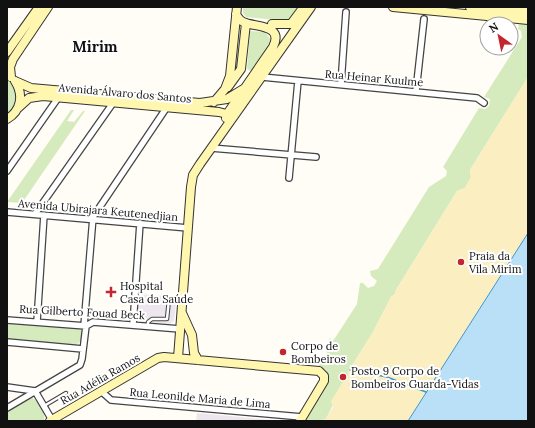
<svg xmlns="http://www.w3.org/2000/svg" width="535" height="428" font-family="Lora,serif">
<rect width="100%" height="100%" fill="#fffdf5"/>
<!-- industrial -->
<path fill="#eee6ef" d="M140,294L177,297L174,321L170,324L137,321Z
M197,413L284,421H285H196Z"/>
<!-- green -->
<path fill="#d5ebbd" d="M243,7H299L291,19L285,21L246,17L243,13Z
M519,21L528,24V77L470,170L471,177L465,188L457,191L396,290L395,294L391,297L373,332L348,372L349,377L344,382L326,419L319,421H302L328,379L326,370L318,366L326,360L327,353L325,348L330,338L333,340L335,338L357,304L360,283H363L368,288L374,286L377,281L371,276L370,271L378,269L429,187L446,176L447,171L443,167L479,108L485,109L489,106L490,99L484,97L522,37L521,31L518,29Z
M250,31L265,32L271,40L270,44L251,71L247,69Z
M7,78C21,89 17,104 7,116Z
M71,110H74L67,121L74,122L83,111H85L22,203L7,202Z
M7,322L79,328L82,331V340L76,345L7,340Z
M32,398C39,400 46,413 44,420L7,421V412Z"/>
<!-- sand -->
<path fill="#fbeec1" d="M528,77V233L408,421H319L326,419L333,407L331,401L342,383L348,379V372L373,332L391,297L395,294L396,290L457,191L465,188L471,177L470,170Z"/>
<!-- water -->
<path fill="#b9e0f7" stroke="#3f96cf" d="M528,233V421H408Z"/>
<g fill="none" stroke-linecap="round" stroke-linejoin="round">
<!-- stream -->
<path stroke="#3f96cf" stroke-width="1.5" d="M350,370L387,377L426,392"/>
<!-- lane casing -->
<g stroke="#444" stroke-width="4.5">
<path id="lane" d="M148,326V322L152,319H167L169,299
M44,406L66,393"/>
</g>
<!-- street casing -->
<g stroke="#444" stroke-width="8">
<path id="street" d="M262,77L477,98L484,103
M341,84L346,12
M416,91L424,19
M211,148L316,157
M7,171L58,98
M289,178L298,81
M7,212L188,228
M35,214L113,103
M7,320L86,326L93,322L180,329
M37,322L44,215
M133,325L140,223
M84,326L93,217L167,107
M7,342L83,349
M7,387L35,391
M35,391L52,420
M101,391L111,400L302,417
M7,408L80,365L82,359L86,326"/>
</g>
<!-- secondary casing -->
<g stroke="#333" stroke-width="10">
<path id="secondary" d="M393,7L528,20
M470,7L528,12
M272,24H291L303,8
M7,52L39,7
M11,77L10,67L13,59L48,7
M15,81L31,88L200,103L227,99L245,88
M228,87L241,69L246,23
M214,102L225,89L230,76L237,7
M18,108L29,98L43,96L219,112L234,116
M226,118L227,114L273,47C284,25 257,27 246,23C241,22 238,18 236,14
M7,119C21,111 24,95 15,81
M182,313L192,335L194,353L198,360
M178,358L191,187L193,175L200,164L311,7
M50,421L158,358L164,357L319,371L324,376V381L300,421"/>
</g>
<!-- lane -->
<use href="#lane" stroke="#fff" stroke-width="2.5"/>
<!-- street -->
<use href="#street" stroke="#fff" stroke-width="5.5"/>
<!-- secondary -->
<use href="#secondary" stroke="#fff6b0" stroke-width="8"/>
</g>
<!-- markers -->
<g fill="#c4262e" stroke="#fff" stroke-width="1.5">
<circle cx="461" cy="262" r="4"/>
<path d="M109 286h4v4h4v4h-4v4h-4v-4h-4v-4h4z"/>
<circle cx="283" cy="352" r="4"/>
<circle cx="343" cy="377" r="4"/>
</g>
<g text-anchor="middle" stroke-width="4" stroke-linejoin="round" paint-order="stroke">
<!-- street labels -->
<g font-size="11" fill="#111" stroke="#fff">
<text transform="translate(374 78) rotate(5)" y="4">Rua Heinar Kuulme</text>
<text transform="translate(125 93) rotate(5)" y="4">Avenida Álvaro dos Santos</text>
<text transform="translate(98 210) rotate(5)" y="4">Avenida Ubirajara Keutenedjian</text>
<text transform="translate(82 312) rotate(3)" y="4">Rua Gilberto Fouad Beck</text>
<text transform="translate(100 379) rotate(-30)" y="4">Rua Adélia Ramos</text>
<text transform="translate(200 398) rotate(5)" y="4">Rua Leonilde Maria de Lima</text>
</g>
<!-- poi labels -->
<g font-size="11" fill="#111" stroke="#fff" text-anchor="start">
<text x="469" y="260">Praia da<tspan x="469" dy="13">Vila Mirim</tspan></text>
<text x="120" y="290">Hospital<tspan x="120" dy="13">Casa da Saúde</tspan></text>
<text x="291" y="350">Corpo de<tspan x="291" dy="13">Bombeiros</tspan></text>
<text x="351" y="375">Posto 9 Corpo de<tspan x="351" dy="13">Bombeiros Guarda-Vidas</tspan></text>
</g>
<!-- district labels -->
<g font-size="15" font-weight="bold" fill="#111" stroke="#fff">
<text x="95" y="52">Mirim</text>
</g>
</g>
<!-- border -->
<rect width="535" height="428" fill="none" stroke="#111111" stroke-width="16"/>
<!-- north arrow -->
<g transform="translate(499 36) rotate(327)"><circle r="19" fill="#ffffff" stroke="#a0a0a0"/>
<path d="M0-3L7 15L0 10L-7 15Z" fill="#c4262e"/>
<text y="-6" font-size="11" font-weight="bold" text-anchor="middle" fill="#111111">N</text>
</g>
</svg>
